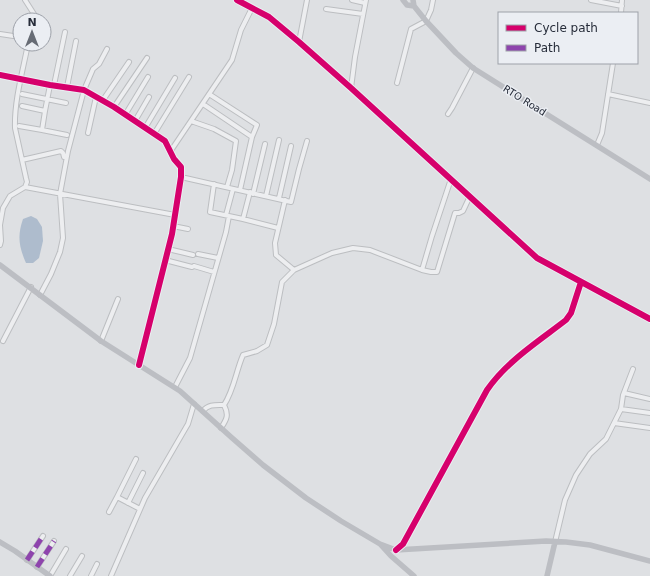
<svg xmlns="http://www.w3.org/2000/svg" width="650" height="576" font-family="'DejaVu Sans',sans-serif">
<rect width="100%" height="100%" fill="#dee0e3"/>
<!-- water -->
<path fill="#aebccd" d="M31,216L37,219L42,227L43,241L39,258L33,263H26C19,247 17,236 23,219Z"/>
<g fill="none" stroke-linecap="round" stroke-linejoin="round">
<!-- street casing -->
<g stroke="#bcbec1" stroke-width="6">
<path id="street" d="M25,0L34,14L33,20
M237,0L269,17L299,42L351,88L537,258L650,319
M352,0L365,3
M591,0L622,6
M326,9L363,14
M621,13L622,0
M0,34L20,37
M299,42L307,0
M28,44C23,70 14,101 15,128L26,178L27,182L25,187L175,215
M0,75L50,85L84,90L114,107L165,141L174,159L181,167V177L172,234L139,365
M397,83L411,29L426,21L431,10L433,0
M54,85L65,32
M67,87L76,41
M351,88L355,57L366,0
M22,94L66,103
M209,94L257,125L252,137
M608,94L650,103
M103,100L129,62
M203,104L252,137L240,190
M22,106L45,111L50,85
M114,107L147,58
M45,111L42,130L67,135
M448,114L452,108L473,68
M125,115L148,77
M135,121L149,97
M191,121L214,129L236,141L232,170L227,187
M19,126L42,130
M145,128L175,78
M88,133L96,97
M154,134L189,77
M597,145L602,133L613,63
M170,152L232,60L241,30L252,8
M22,160L61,151L63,153L64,157
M181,177L291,202L299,169L307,141
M451,179L432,236L422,270L431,272H437L455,213H459L463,211L470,196
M214,184L210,212L243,219
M250,192L243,219L278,228
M253,194L265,144
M266,196L279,140
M279,198L291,146
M285,200L275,243L276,255L294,270
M226,215L233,189
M173,226L188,229
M0,245L1,241L0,225L3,208L10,196L25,187
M168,249L193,255
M198,254L218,258
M165,260L192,267
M194,266L214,272
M40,295L51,274L60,252L63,238L60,194L68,151L84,90L93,69L99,64L107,49
M3,341L31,287
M101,341L118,299
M175,387L190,358L226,232L229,216
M624,393L650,399
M621,409L650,413
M203,411C208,404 216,405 224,405C234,390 236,371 243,355L257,351L267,345L274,324L282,282L294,270L332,253L353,248L370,250L422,270
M614,423L650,428
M221,428C227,419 229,415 224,405
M117,497L136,459
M128,503L143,473
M109,512L117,497L140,509
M555,542L565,500L576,475L590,454L606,439L621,409L623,395L633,369
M27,560L43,536
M37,567L54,541
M50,576L66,549
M70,576L82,556
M91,576L97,564
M111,576L145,498L188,424L194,404"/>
</g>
<!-- street -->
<use href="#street" stroke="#edeef0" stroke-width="4"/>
<!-- secondary -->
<path stroke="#bcbec3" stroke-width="5.5" d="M403,0L407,5L414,6
M413,0L414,6L426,21L456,53L473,68L650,179
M0,265L101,341L180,391L231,437L263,465L306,498L341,521L380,544L396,550L546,541L566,542L590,545L650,561
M0,542L15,551L50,576
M381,545L391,556L414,576
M396,550L403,544L487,390C507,361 539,341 566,320L571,313L581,282
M547,576L555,542"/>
<!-- quiet -->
<path stroke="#8e44ad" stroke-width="5" stroke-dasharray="10 5" stroke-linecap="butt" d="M27,560L43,536
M37,567L54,541"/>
<!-- cycleway casing -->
<g stroke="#ebeef3" stroke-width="8">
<path id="cycleway" d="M237,0L269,17L299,42L351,88L537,258L650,319
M0,75L50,85L84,90L114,107L165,141L174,159L181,167V177L172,234L139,365
M396,550L403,544L487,390C507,361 539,341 566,320L571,313L581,282"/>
</g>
<!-- cycleway -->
<use href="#cycleway" stroke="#d6006c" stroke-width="6"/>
</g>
<g text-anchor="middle" stroke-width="3" stroke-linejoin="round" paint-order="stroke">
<!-- street labels -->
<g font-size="10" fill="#272d3a" stroke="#ebeef3">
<text transform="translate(525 100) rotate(32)" y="4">RTO Road</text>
</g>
</g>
<!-- legend -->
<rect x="498" y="12" width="140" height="52" fill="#ebeef3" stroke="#9da1a9"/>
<rect x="506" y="25" width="20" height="6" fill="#d6006c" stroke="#9da1a9"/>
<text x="534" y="32" font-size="12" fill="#272d3a">Cycle path</text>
<rect x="506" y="45" width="20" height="6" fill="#8e44ad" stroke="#9da1a9"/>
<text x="534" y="52" font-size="12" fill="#272d3a">Path</text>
<!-- north arrow -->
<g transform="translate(32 32)"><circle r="19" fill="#ebeef3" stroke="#9da1a9"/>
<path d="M0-3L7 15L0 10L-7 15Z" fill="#676c75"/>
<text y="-6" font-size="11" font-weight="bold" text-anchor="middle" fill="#272d3a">N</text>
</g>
</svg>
